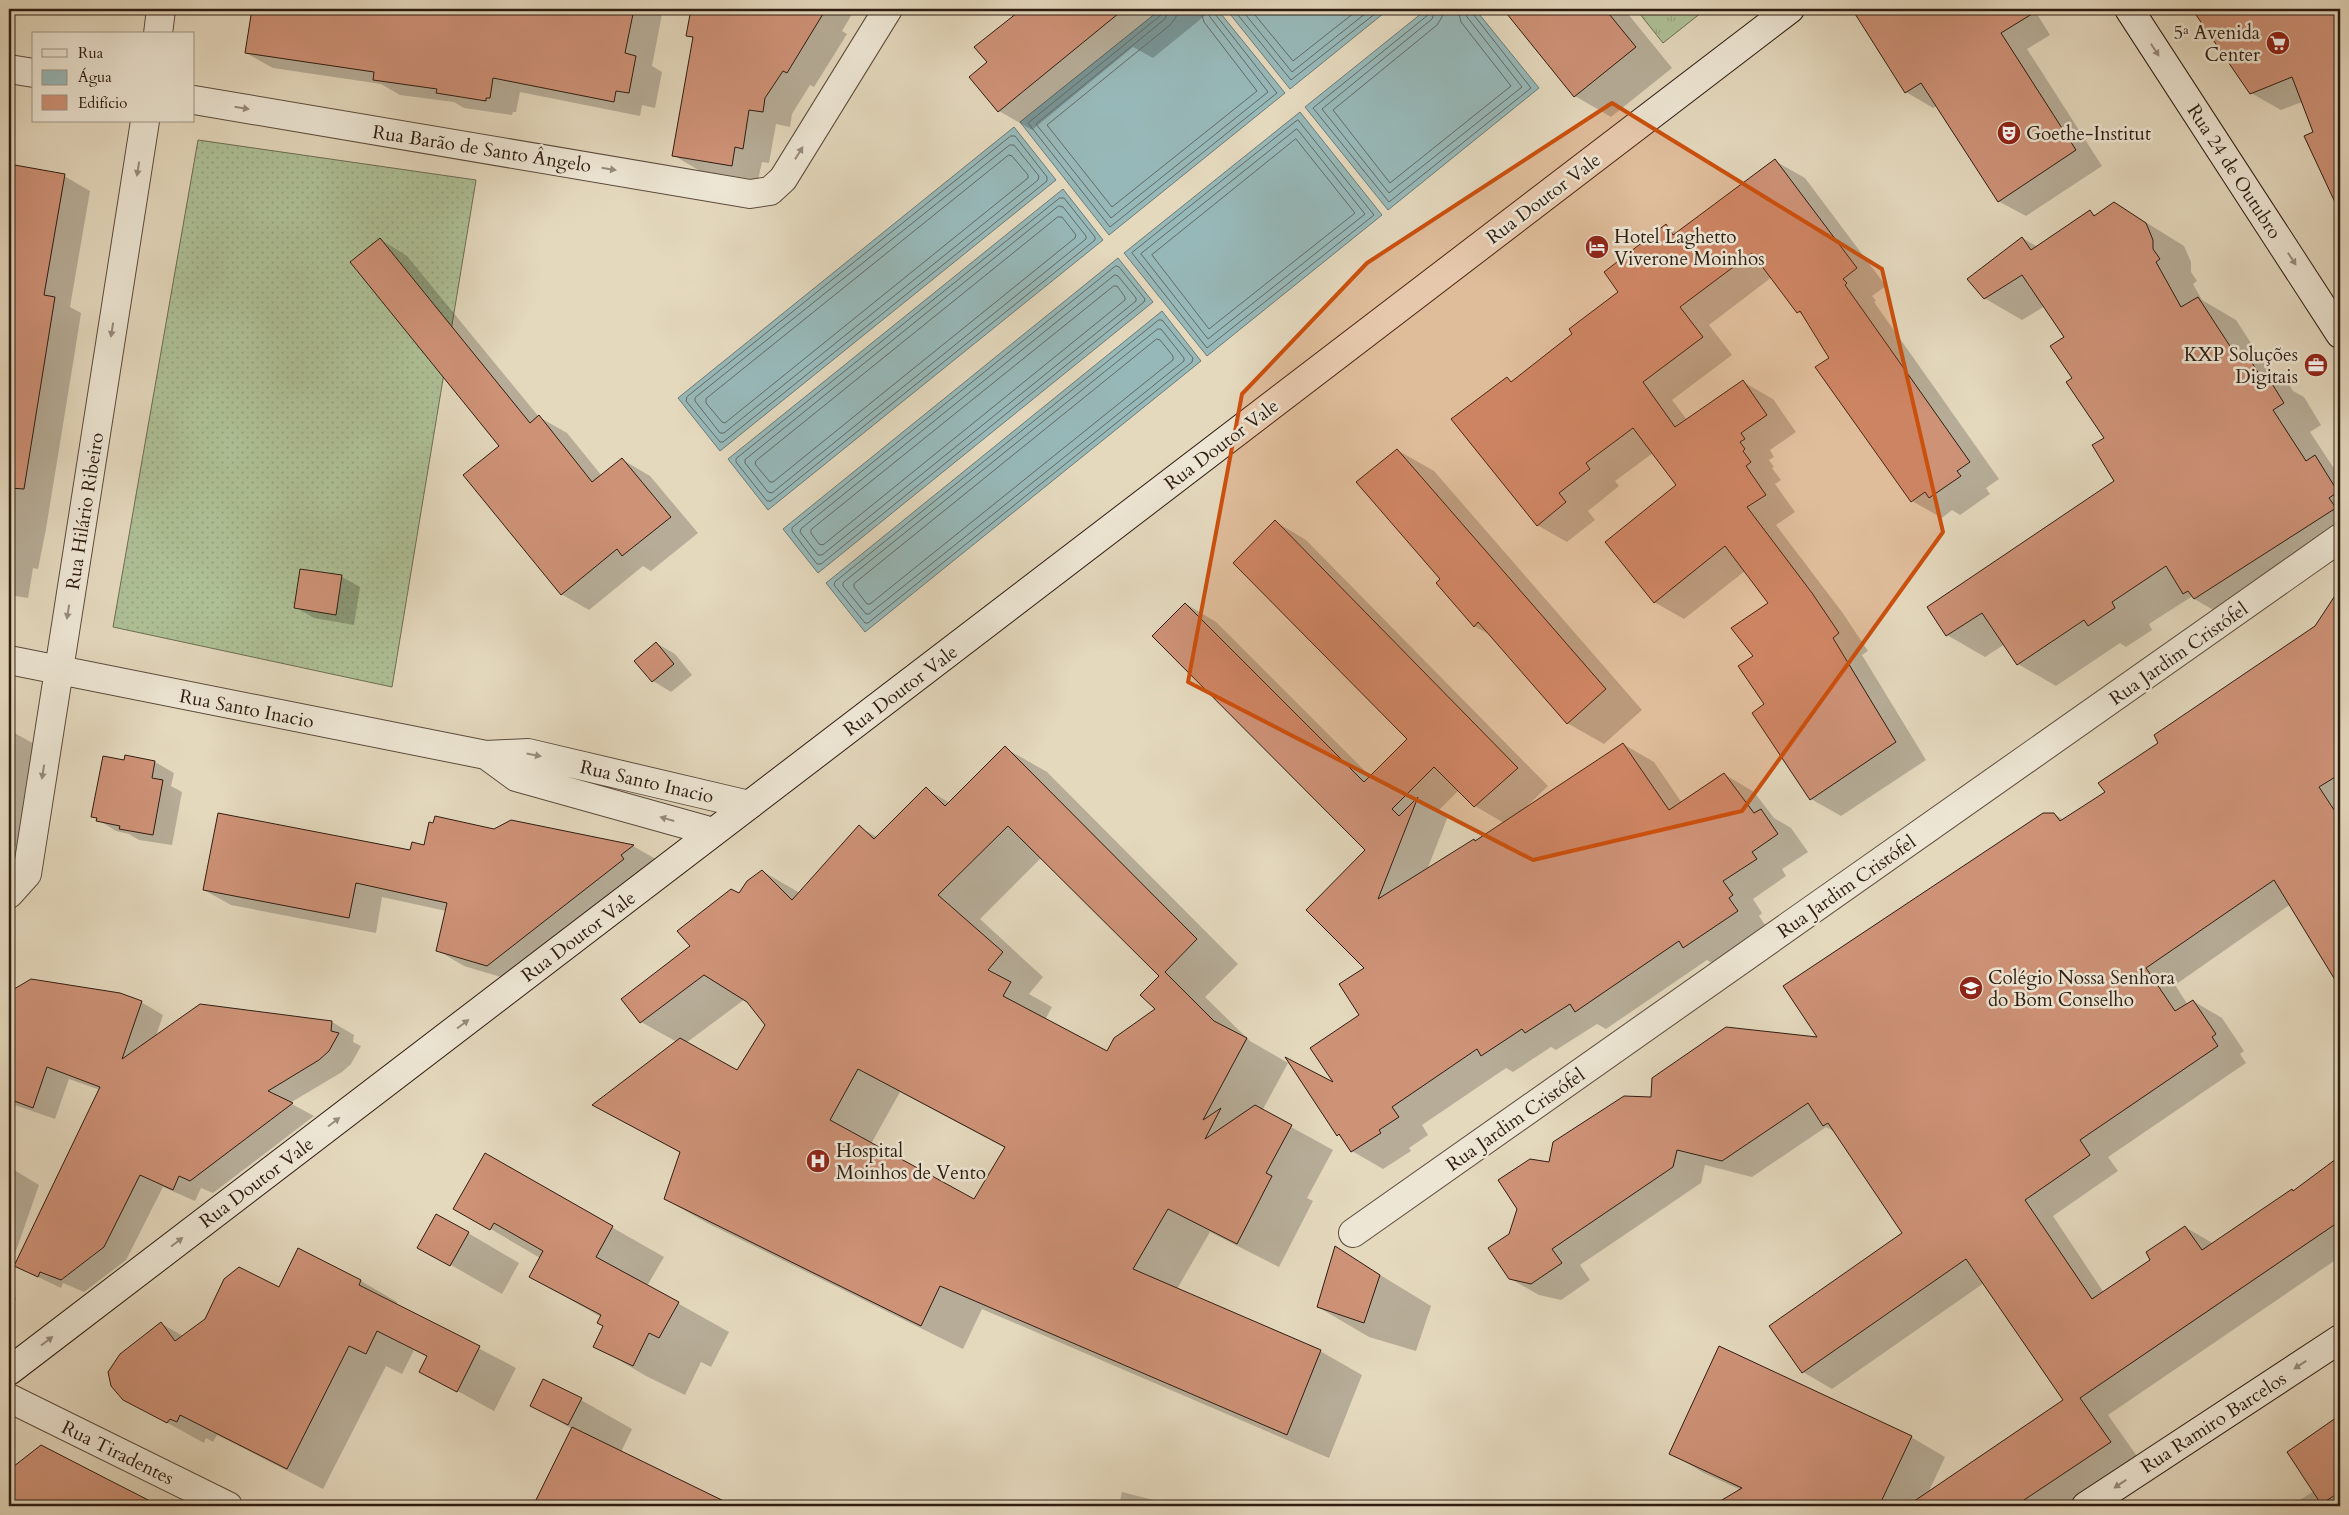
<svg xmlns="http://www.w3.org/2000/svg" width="2349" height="1515" font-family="Cardo,serif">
<defs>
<pattern id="grass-tufts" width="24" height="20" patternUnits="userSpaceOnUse" patternTransform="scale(1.25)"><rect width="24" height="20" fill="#aec096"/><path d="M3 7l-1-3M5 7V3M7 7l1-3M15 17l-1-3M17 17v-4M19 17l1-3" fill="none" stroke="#96a480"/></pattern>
<pattern id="garden-dots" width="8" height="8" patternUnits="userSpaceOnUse" patternTransform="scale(1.25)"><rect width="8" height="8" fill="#aec096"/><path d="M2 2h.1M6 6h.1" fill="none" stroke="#96a480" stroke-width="1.8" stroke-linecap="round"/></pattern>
</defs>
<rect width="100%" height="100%" fill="#e4d8bd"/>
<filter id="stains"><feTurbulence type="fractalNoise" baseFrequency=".004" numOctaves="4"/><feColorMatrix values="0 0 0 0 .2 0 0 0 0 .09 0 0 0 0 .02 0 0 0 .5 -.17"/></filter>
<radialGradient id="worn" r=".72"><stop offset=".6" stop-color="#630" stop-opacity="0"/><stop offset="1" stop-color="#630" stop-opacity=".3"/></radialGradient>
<!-- grass -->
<path fill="url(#grass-tufts)" stroke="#6e6e54" d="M1636,9H1706L1663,43Z"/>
<!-- garden -->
<path fill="url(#garden-dots)" stroke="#6e6e54" d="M198,140L476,180L392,687L113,627Z"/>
<!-- water -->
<path fill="#97b8b8" stroke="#6d7a75" d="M1161,9H1217L1285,93L1109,235L1020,122Z
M1226,9H1389L1290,89Z
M1427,9H1475L1539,88L1388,210L1305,107Z
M1300,112L1382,215L1207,356L1124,253Z
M1014,127L1056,180L720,451L678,398Z
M1063,189L1103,240L768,510L728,459Z
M1118,258L1153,302L818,573L783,529Z
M1162,311L1201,361L865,632L826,583Z"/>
<!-- shadow -->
<path fill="#0003" fill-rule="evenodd" d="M78,9H108L107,13Z
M253,9H663L652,66L662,72L655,108L642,105L640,116L520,92L516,112H513L512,115L464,108L454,102L400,95L381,84L273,68L246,53Z
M692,9H855L842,31L847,34L814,87L810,85L792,114L790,127L776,124L769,163L762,162L758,180L700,171L673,155L694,39L687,35Z
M1024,9H1213L1153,58L1133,47L1032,130L999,111L988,63L976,48Z
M1504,9H1624L1672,68L1611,117L1575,96Z
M1871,9H2034L2050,35L2027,49L2102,166L2026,216L1998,201L1937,106L1933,108L1906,92L1858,17Z
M2193,9H2340V193L2329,186L2315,133L2302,102L2281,110L2251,93Z
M1775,161L1805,178L1886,286L1872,296L1876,301L1874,302L1999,479L1986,488L1990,494L1960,515L1952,510L1942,518L1912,501L1805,316L1798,312L1772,277L1709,325L1732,355L1672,400L1687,420L1743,382L1773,399L1796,432L1770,450L1774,457L1769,460L1774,467L1772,468L1781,480L1775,484L1795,512L1776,525L1842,612L1868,651L1862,655L1926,760L1841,816L1811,799L1766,705L1755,657L1770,604L1745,571L1684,619L1654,602L1678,486L1653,453L1615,481L1619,486L1588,511L1595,520L1567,542L1537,525L1507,379L1513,382L1574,334L1620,292L1666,226L1678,233Z
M9,166L64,176L90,191L70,307L81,313L75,351L46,529L38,569L33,568L28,598L9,595Z
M2118,205L2184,246L2191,262V272L2197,281L2193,284L2202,300L2236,320L2269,371L2287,381L2293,391L2304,397L2321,425L2310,432L2333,467L2340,471V551L2222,615L2191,597L2149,624L2152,630L2126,647L2120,643L2056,686L2018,664L2005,644L1985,657L1947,635L1928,607L2116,481L2105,438L2074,378L2066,337L2045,306L2022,320L1984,298L2022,238L2038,247L2090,212L2097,216Z
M380,239L407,256L539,417L567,433L602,476L623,460L650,476L698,533L651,571L643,566L589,610L561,594L501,447Z
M1397,450L1434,471L1642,710L1604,744L1567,723L1492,636L1474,626L1442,579Z
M1276,522L1306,540L1548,786L1522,811L1623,744L1654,762L1682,803L1724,774L1754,792L1774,818L1791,828L1808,852L1782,869L1786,876L1753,899L1762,913L1759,916L1768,929L1715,965L1707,960L1606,1029L1597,1024L1556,1050L1551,1047L1513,1072L1506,1068L1422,1125L1428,1135L1409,1148L1411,1151L1383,1169L1352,1151L1342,1137L1338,1135L1337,1085L1361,1015L1366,968L1367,850L1186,604L1216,622L1371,777L1409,739ZM1459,790L1475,806L1504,823L1427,870L1448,816L1439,810Z
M342,577L360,587L354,625L314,618L295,607Z
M2340,611V773L2336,776L2340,783V983L2291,904L2175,985L2188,1005L2193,1001L2222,1018L2244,1051L2240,1054L2246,1063L2108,1157L2118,1171L2053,1216L2104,1293L2152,1260L2185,1227L2214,1244L2294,1192L2340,1158V1257L2108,1415L2139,1459L2070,1506H1715L1741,1490L1704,1473L1670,1453L1720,1348L1911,1437L1945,1457L1928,1493L2064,1401L1984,1283L1832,1389L1803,1372L1904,1233L1835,1132L1826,1127L1752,1177L1705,1165L1701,1183L1580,1265L1590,1280L1561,1300L1539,1295L1509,1278L1510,1234L1551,1163L1653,1099L1820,1038L2054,814L2064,820L2106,793L2160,743Z
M656,643L675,654L692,675L671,692L653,681Z
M9,730L38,746L18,847L9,845Z
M1005,748L1047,772L1238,964L1205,997L1250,1041L1288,1063L1262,1111L1333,1150L1307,1198L1313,1201L1279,1267L1210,1232L1177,1289L1320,1351L1362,1375L1329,1458L982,1309L963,1349L707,1223L665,1199L681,1153L594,1105L677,1042L641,1022L692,946L762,871L800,893L859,827L877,837L926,789L950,803ZM1042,857L1160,976L1157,1009L1108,1053L1045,1020L1052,1007L1029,994L1043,977L980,919ZM745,999L766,1025L738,1071L686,1043ZM900,1092L1005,1148L975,1201L871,1144Z
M126,756L155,762L174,773L171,786L182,792L172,845L139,840L129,834L116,831L92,816Z
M511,821L633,846L659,861L514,981L464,966L437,950L446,911L382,897L376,933L231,905L204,890L411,852L425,846L434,824L494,831Z
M31,980L141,1002L163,1015L156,1036L332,1022L354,1035L353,1042L361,1046L351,1064L342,1072L290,1103L314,1116L213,1193L201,1188L195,1201L163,1187L126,1260L84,1292L63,1283L61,1288L15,1266L100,1090L69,1079L55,1119L9,1103V993Z
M485,1155L664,1257L647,1286L729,1332L711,1367L701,1362L685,1395L646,1376L595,1346L605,1326L601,1317L530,1277L540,1258L455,1208Z
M9,1167L39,1185L9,1271Z
M468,1233L519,1263L502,1294L419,1247Z
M1336,1248L1431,1306L1416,1351L1369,1337L1318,1307Z
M299,1250L361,1281L397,1302L396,1305L516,1368L494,1411L421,1371L428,1357L414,1350L402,1374L386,1366L323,1489L217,1435L213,1442L206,1438L204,1443L124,1399L162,1324L183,1336L280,1288Z
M9,1294L16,1298L9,1319Z
M581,1400L632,1429L621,1452L732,1506H535L572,1429L531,1405Z
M2340,1416V1506H2297L2295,1503L2314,1491L2289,1452Z
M41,1447L158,1506H9V1471Z
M1122,1492L1177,1506H1119Z"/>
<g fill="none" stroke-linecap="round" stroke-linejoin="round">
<!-- shore -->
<path stroke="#626a64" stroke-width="1" d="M1163,9L1161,15L1028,123L1110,227L1277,93L1215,14L1214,9
M1169,9L1165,19L1036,124L1111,218L1268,92L1210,17L1207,9
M1177,9L1176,17L1170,25L1047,125L1112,207L1257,91L1204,22L1200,9
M1233,9L1291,80L1381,9
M1241,9L1292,72L1371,9
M1250,9L1293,61L1359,9
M1429,9L1428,15L1313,108L1389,202L1531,88L1473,14L1471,9
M1436,9L1432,19L1322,109L1389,193L1522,87L1467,17L1465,9
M1443,9L1442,17L1437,25L1333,110L1390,183L1511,86L1461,22L1458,9
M1298,120L1374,215L1207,348L1132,253Z
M1297,129L1365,214L1208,339L1141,254Z
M1011,136H1015L1047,177V181L723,442H720L686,401L687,397Z
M1296,139L1355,213L1209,329L1152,255Z
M1010,145H1014L1039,176L1038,180L724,433H720L695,401V398Z
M1009,155L1012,156L1028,175V178L725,423L722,422L706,403V399Z
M1060,198H1064L1095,237V240L771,501H767L736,462V459Z
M1059,206L1063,207L1086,236V239L772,493L768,492L745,463V460Z
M1058,217H1062L1076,235L1075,238L773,482H770L755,464L756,461Z
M1116,266L1119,267L1145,299L1144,302L821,564H817L792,531V528Z
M1115,275L1118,276L1136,298V301L822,555H818L800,532L801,529Z
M1114,286H1117L1125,297V300L823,545L819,544L811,533V530Z
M1159,320H1162L1193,358L1192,362L868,623H865L834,585L835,582Z
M1158,329H1161L1184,358V361L869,614H866L843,586V583Z
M1157,339L1160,340L1173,356V360L870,604H867L854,587V584Z"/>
</g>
<!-- building -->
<path fill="#ce9277" stroke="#2e1c11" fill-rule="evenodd" d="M252,9H634L625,53L636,56L629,93L616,91L614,102L493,78L490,98H486V101L436,93L437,89L373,80L374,72L245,53Z
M691,9H826L787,73L783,71L765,98L763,112L749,110L743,149L735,147L732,166L672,156L693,37L686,36Z
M1022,9H1124L998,112L969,77L987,62L974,47Z
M1503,9H1605L1636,47L1574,97Z
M1852,9H2040L2001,33L2076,150L1998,202L1921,83L1905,93Z
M2192,9H2340V213L2304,136L2313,132L2292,77L2250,94Z
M1775,159L1857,268L1843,279L1847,283L1845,285L1970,462L1957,471L1961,476L1929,498L1925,492L1911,502L1815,367L1829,358L1800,311L1797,313L1752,253L1680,307L1703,337L1643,382L1675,427L1743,380L1767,415L1741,433L1745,439L1740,442L1745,449L1743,451L1751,462L1746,466L1766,495L1747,507L1812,593L1839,633L1833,638L1896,742L1810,800L1752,713L1764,704L1738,666L1753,656L1731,628L1768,603L1725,546L1654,603L1605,542L1676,485L1633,428L1586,463L1590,469L1559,493L1566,502L1537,526L1451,419L1507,377L1511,382L1572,334L1569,329L1618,292L1604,272L1666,224L1673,235Z
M9,164L65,174L44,295L55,297L24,489L9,488Z
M2114,202L2146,223L2153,240V249L2160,259L2156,262L2181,307L2198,297L2241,363L2249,358L2261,377L2266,374L2284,403L2273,410L2306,461L2315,455L2338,492L2329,498L2336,508L2194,599L2188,591L2183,594L2166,566L2112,602L2115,608L2088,626L2084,620L2017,665L1982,613L1946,636L1927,607L2114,481L2092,445L2104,438L2066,382L2072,378L2050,346L2064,337L2022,275L1984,299L1967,279L2022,237L2031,250L2090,210L2094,216Z
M380,238L530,423L539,415L592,482L622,458L671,517L622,556L617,549L561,595L463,475L499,446L350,262Z
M1397,449L1606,689L1567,724L1478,622L1474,627L1436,583L1440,579L1356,482Z
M1275,520L1518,768L1474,807L1434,767L1392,809L1399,816L1418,797L1378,899L1474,839L1475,841L1623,743L1669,810L1724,773L1754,813L1761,809L1778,834L1752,852L1757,859L1723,881L1733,895L1729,898L1738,911L1683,948L1679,941L1575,1012L1570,1004L1525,1033L1522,1029L1481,1056L1477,1049L1392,1107L1399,1117L1379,1130L1381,1133L1351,1152L1339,1134L1337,1136L1285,1057L1333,1082L1310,1048L1359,1015L1339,984L1364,968L1306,910L1365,850L1152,636L1185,603L1364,782L1407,739L1233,563Z
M300,569L342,575L336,615L294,608Z
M2340,588V774L2319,787L2340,819V988L2274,880L2146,968L2175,1011L2193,1000L2216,1034L2212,1037L2218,1046L2080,1140L2090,1155L2025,1200L2092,1299L2150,1260L2146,1252L2185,1226L2202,1250L2292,1189L2293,1191L2340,1156V1221L2080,1398L2111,1442L2015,1506H1907L2063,1400L1966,1259L1802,1373L1769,1326L1902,1233L1828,1123L1823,1126L1808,1103L1722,1161L1677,1150L1673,1167L1552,1249L1562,1263L1531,1284L1509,1279L1488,1248L1509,1234L1517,1209L1498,1180L1530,1159L1549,1162L1553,1142L1624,1096L1651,1097L1652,1078L1726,1027L1817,1037L1783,986L2043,813H2054L2060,821L2105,792L2098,783L2158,743L2154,735L2315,626Z
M656,642L674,664L652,682L634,661Z
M1005,746L1197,939L1165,972L1214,1021L1247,1038L1203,1120L1221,1108L1205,1139L1255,1105L1292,1125L1266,1173L1272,1176L1237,1244L1168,1209L1133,1269L1321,1350L1287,1435L940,1286L921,1326L664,1199L680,1152L592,1105L680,1038L737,1070L765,1025L747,1002L704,975L640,1023L621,999L690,946L677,931L731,889L739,893L747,881L762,870L792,900L859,825L874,839L926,787L945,806ZM1008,826L1159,976L1140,995L1155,1009L1114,1038L1107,1051L1003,996L1011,982L988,970L1003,952L938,895ZM858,1069L1005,1147L974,1199L830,1120Z
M125,755L155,761L152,778L163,780L153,835L119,829L120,826L96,821L97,818L91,817L103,756L124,760Z
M218,813L410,850L412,842L424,845L429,822L433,823L435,816L494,829L511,820L634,845L621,855L624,859L487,966L436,951L447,903L356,883L349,918L203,890Z
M31,979L120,993L142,1001L122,1059L200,1004L332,1021L331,1031L339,1033L329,1051L319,1060L268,1091L293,1103L190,1181L179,1176L173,1190L140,1175L104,1247L61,1280L40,1272L38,1277L14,1266L100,1087L47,1067L33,1108L9,1099V992Z
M485,1153L613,1226L596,1257L679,1302L659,1338L649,1333L633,1366L593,1347L603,1326L597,1323L601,1315L529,1277L543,1251L494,1223L490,1230L453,1209Z
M436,1214L469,1232L450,1266L417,1248Z
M1335,1246L1380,1275L1364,1323L1317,1307Z
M298,1248L361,1280L359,1285L480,1346L457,1392L419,1372L427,1356L377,1331L366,1354L349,1346L287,1469L180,1415L177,1422L170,1419L167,1423L123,1400L111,1386L108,1372L120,1354L161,1322L175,1341L205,1319L224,1279L239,1267L279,1287Z
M1719,1346L1912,1436L1879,1506H1712L1742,1488L1669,1454Z
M543,1379L582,1398L568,1425L530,1406Z
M2340,1415V1492L2321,1504L2287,1452Z
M572,1427L734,1506H533Z
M41,1445L111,1481L160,1506H9V1470Z"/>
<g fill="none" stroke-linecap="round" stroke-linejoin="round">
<!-- street casing -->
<g stroke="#5c4b3c" stroke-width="30">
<path id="street" d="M158,34L161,9
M9,69L34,73
M194,100L750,194L770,191L783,179L888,9
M9,660L486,755L528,753L749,805
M486,755L516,777L713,832
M9,894L27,874L145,121
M1353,1233L2340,538
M9,1398L228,1506"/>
</g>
<!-- secondary casing -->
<g stroke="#2e1c11" stroke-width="30">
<path id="secondary" d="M2129,9L2340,334
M9,1371L1790,9
M2086,1506L2340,1339"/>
</g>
<!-- street -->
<use href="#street" stroke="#ede6d4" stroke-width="28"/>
<!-- secondary -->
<use href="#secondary" stroke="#ede6d4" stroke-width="28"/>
</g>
<!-- one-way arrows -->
<defs><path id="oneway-solid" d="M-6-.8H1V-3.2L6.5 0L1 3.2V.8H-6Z" transform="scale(1.25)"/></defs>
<g fill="#978b7c">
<use href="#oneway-solid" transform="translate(2155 50) rotate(57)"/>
<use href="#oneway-solid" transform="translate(242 108) rotate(9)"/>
<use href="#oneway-solid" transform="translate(799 153) rotate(-58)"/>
<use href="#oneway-solid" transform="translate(138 169) rotate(99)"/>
<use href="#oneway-solid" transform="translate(609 169) rotate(9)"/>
<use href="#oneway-solid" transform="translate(2292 259) rotate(57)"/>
<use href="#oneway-solid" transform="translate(112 330) rotate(99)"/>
<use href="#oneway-solid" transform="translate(68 612) rotate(99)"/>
<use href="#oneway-solid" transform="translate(534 755) rotate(11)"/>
<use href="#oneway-solid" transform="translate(43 772) rotate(99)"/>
<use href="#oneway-solid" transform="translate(667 819) rotate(-164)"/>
<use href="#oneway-solid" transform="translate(463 1024) rotate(-37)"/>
<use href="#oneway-solid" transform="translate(334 1122) rotate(-37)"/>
<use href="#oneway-solid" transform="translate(177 1242) rotate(-37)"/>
<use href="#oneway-solid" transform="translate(47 1341) rotate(-37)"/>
<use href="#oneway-solid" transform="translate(2300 1365) rotate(147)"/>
<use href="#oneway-solid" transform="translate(2120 1484) rotate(147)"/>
</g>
<!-- marked area -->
<path fill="#cc500d" fill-opacity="0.2" stroke="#cc500d" stroke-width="4" stroke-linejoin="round" d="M1612,103L1882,269L1943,532L1742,811L1533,860L1188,682L1242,394L1367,263Z"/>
<!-- icons -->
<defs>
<g id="supermarket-disc" transform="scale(1.25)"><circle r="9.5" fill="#8f2418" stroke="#ede6d4"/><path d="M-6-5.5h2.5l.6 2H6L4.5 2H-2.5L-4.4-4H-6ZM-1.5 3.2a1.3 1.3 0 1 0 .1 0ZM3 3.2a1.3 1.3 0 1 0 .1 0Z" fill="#fff"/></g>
<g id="theatre-disc" transform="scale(1.25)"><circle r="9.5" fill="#8f2418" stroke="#ede6d4"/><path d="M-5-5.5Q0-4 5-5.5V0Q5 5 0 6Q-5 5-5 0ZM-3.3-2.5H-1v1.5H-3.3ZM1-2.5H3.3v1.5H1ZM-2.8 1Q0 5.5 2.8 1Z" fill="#fff"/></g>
<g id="hotel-disc" transform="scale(1.25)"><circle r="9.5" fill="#8f2418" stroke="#ede6d4"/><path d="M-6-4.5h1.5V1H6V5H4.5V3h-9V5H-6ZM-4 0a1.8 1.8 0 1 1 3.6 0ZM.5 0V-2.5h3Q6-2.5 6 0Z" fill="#fff"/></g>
<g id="office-disc" transform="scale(1.25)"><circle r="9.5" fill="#8f2418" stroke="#ede6d4"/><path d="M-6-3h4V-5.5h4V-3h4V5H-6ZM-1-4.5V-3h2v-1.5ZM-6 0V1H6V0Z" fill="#fff"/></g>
<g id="school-disc" transform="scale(1.25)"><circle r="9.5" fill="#8f2418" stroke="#ede6d4"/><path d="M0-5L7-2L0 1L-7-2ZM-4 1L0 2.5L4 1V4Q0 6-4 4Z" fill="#fff"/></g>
<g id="hospital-disc" transform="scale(1.25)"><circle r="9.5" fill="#8f2418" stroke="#ede6d4"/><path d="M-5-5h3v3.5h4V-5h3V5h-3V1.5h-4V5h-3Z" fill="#fff"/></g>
</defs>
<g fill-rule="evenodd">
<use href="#supermarket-disc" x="2278" y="43"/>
<use href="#theatre-disc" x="2009" y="133"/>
<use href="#hotel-disc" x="1597" y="247"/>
<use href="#office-disc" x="2316" y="365"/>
<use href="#school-disc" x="1971" y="988"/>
<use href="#hospital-disc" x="818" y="1161"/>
</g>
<g text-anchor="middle" stroke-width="5" stroke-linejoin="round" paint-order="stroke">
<!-- poi labels -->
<g font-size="19" fill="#2e1c11" stroke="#ede6d4" text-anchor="start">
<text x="2260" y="39" text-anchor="end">5ª Avenida<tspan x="2260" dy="22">Center</tspan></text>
<text x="2026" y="140">Goethe-Institut</text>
<text x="1614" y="243">Hotel Laghetto<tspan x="1614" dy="22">Viverone Moinhos</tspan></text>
<text x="2298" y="361" text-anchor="end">KXP Soluções<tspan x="2298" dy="22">Digitais</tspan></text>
<text x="1988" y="984">Colégio Nossa Senhora<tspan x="1988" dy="22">do Bom Conselho</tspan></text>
<text x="836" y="1157">Hospital<tspan x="836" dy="22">Moinhos de Vento</tspan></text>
</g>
<!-- street labels -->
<g font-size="19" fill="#2e1c11" stroke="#ede6d4">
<text transform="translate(482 148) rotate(9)" y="7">Rua Barão de Santo Ângelo</text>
<text transform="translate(2235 171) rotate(57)" y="7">Rua 24 de Outubro</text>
<text transform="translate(1543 198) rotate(-37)" y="7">Rua Doutor Vale</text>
<text transform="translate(1221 444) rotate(-37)" y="7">Rua Doutor Vale</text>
<text transform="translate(84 511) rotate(-81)" y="7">Rua Hilário Ribeiro</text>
<text transform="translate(2178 653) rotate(-35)" y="7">Rua Jardim Cristófel</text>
<text transform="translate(900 690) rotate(-37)" y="7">Rua Doutor Vale</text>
<text transform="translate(247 708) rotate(11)" y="7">Rua Santo Inacio</text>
<text transform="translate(647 781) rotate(13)" y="7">Rua Santo Inacio</text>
<text transform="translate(1846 886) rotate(-35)" y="7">Rua Jardim Cristófel</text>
<text transform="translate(578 936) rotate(-37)" y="7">Rua Doutor Vale</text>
<text transform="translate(1515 1119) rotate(-35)" y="7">Rua Jardim Cristófel</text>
<text transform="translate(256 1182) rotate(-37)" y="7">Rua Doutor Vale</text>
<text transform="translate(2213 1422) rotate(-33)" y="7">Rua Ramiro Barcelos</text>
<text transform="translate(118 1452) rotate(26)" y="7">Rua Tiradentes</text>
</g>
</g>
<!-- margin -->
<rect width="2349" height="1515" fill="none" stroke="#e4d8bd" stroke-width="30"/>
<rect x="10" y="10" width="2329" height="1495" fill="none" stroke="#2e1c11" stroke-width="2.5"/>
<rect x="15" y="15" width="2319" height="1485" fill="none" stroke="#2e1c11"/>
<!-- legend -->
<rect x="32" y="32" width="162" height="90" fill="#ede6d4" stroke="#a19586"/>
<rect x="42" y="49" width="25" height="8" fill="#ede6d4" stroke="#a19586"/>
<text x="78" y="58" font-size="15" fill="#2e1c11">Rua</text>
<rect x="42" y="70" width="25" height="15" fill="#97b8b8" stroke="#a19586"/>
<text x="78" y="82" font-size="15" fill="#2e1c11">Água</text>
<rect x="42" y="95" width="25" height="15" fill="#ce9277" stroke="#a19586"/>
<text x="78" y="108" font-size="15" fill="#2e1c11">Edifício</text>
<rect width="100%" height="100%" filter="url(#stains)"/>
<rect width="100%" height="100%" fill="url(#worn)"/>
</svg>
